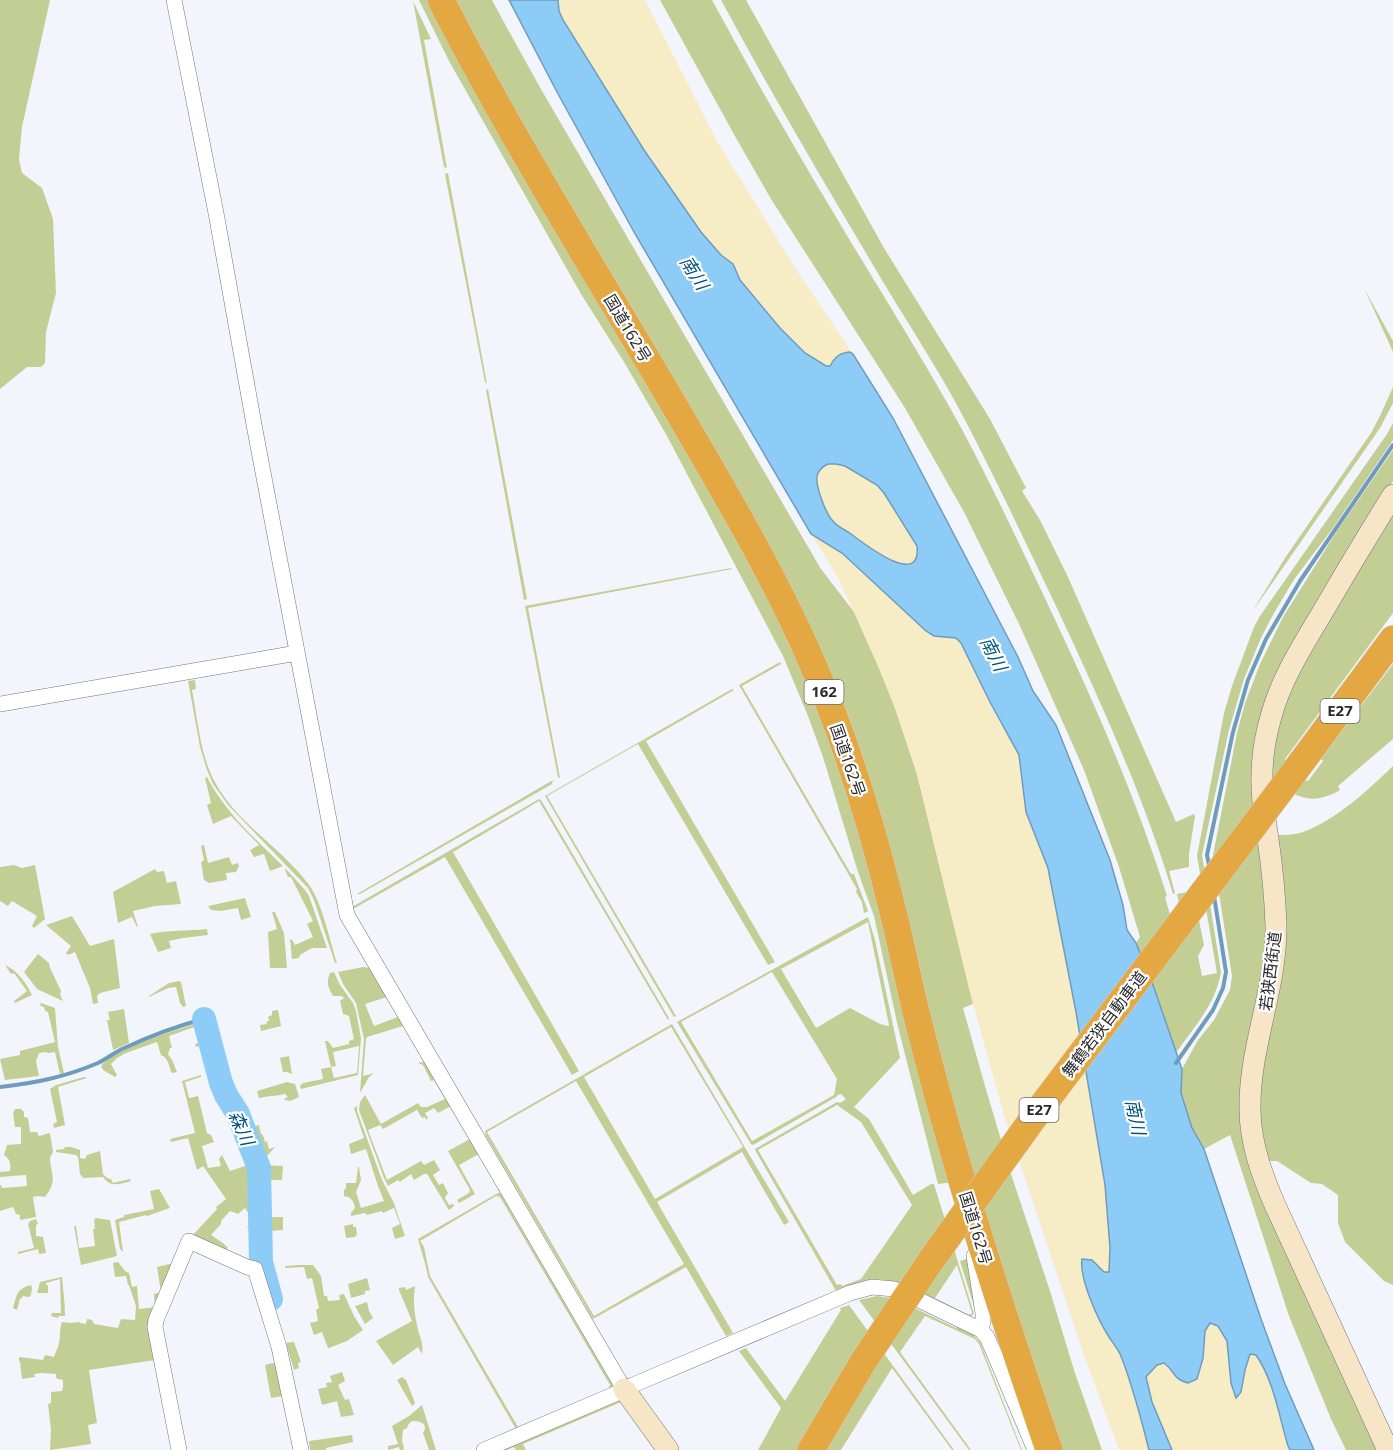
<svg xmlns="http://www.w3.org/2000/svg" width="1393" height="1450" font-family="'Noto Sans','Noto Sans JP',sans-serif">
<rect width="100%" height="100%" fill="#f3f5fc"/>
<!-- green -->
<path fill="#c3ce95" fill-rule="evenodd" d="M0,0H50L22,127L19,159L22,173L42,188L53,219L56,293L46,332L45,363L41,367H27L0,389Z
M419,0H433L716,491L832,733L955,1182L938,1184L898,1027L874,916L858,872L823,757L808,716L783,656L667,436L624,362L581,294L449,61Z
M448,0H492L506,26L542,91L821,569L854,612L879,668L895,708L917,774L973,1004L963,1008L985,1086L1012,1177L1050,1291L1074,1370L1102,1450H1056L1033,1384L859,770Z
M660,0H712C750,70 789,139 830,207C869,273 911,339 949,406C983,466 1012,529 1042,592C1089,691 1134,791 1167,896L1165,897L1176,936L1186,933L1177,894L1193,891L1204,945L1198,956L1202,976L1217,973L1197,856L1224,713L1232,686L1254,627L1260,616L1387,434L1393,423V440L1333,528L1295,578L1274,613L1261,638L1244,679L1229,730L1202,855L1221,972C1215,1006 1195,1025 1176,1053L1153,985L1136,943L1140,937L1119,867L1084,770L1020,626L964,512L905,408L771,199L736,138Z
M721,0H746L884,248L990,419L1026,488L1022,491L1040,520L1068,577L1176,822L1194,814L1195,816L1189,854V867L1169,871L1175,893L1173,894C1143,794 1099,698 1055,604C1023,538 992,470 957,405C933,361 905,319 879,275C825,184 771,93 721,0Z
M413,1L431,39L424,40L447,168L444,167Z
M448,173L487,384L485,382L445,174Z
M1364,288L1393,341V352Z
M1393,387V403L1380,428L1252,612L1285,558L1371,433L1380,416Z
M488,389L527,599L524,600L486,390Z
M1393,450V481L1278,674L1265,879L1268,940L1242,1108L1382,1450H1346L1331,1419L1289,1316L1230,1135L1204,1149L1192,1128L1181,1093L1182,1069L1198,1040L1214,1020L1230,990L1232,976L1213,855L1237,733L1245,703L1260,664L1283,617L1337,531Z
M1393,511V613L1285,759L1287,762L1274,779L1271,776L1276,736L1281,716L1294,681Z
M731,568L732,569L528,608L560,778L558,777L525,606Z
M780,662L781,664L742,686L851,874H854L868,911L864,913L862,902L856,892L857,889L739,685Z
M1393,664V739L1338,786L1340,790C1325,799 1310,802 1294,794L1305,780L1308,781L1323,761L1321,759Z
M195,680L196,689L192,690C198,721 200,756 216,784C238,824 282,848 309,885C322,902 330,942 337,963H335L314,900L308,888L228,805L213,784L207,770L200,747L188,681Z
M732,689L734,690L646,741L775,962L768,965L638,744L547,796L676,1016L674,1017L545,796Z
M1393,766V1285L1384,1281L1345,1242L1338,1223V1195L1322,1184L1311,1183L1277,1161H1268L1263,1138L1259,1106L1275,835C1284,835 1295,835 1303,832C1337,819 1367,791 1393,766Z
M207,777C225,812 255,839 283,866L270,871L264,854L254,857L250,850L259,845L231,816L213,824L207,805L211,803L205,778Z
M553,780L552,784L360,894H357Z
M539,799L541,800L669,1018L668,1020L539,801L453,852L579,1071L572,1075L445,857L353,909L352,907Z
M204,845L208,863L229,857L232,865L238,863L239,866L236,872L226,873L227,880L209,883L204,880L201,862L204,860L201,846Z
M14,865L22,868L35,865L45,919L34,928L32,926L37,916L12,901L8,906L0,901V867Z
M155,869L157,872L164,871L167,883L176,881L181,904L155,906L133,911L138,927H137L132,917L118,923L113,892Z
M286,869L305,890L309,896L327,948H312L300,955L299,958L292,959L290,939L292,940L295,945L313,937L307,924L313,921L291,877H288L285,870Z
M245,898L251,917L241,920L238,908L220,911L211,910L208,906Z
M272,912H275L284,933L287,968H270L268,932L277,929Z
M72,916L90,946L114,939L120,988L100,993L97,996L98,1003L93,1004L90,988L75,952L68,955L66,953L71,946L46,925Z
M868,917L875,940L900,1058L854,1107L869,1119L913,1195L931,1184H934L974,1314L969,1317L901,1284C872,1275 862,1281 836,1291L755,1150V1149L837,1102L840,1103L846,1099L841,1094L838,1095L836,1097L753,1145L751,1144L677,1022ZM868,922L889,1025L888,1026L880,1024L850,1008L816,1028L781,969ZM772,972L837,1079L834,1095L752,1141L681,1022ZM837,1105L861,1122L912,1205L861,1279L842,1286L840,1284L837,1285L758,1150ZM957,1265L972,1313L969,1315L935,1298Z
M207,929L208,935L183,938L169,941L171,948L158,952L150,934C167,930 189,931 207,929Z
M38,954L49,963L50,968L61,991L60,994L63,1001L37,989L24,972Z
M5,965C18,971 26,983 32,995L15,1003L14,1001L27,991L14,973L11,974Z
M363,967L371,968L403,1026L367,1037L366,1039L363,1076L374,1073L369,1077L360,1093L364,1039L356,1003L343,984L338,972ZM387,997L398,1017L374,1026L365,1004Z
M334,972L340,985L353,1003L356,1011L361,1038L358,1075L301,1089L300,1086L303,1083L323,1079L321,1069L331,1067L325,1041H328L333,1048L349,1044V1041L354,1039L349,1016L343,1014L340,1001L344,998L342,996H333C328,987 326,983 330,973ZM359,1046L357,1073L334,1078L331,1067L336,1066L333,1052Z
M179,981L181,982L186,1006L183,1007L180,1003L176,987L168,988L149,997V996L169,983Z
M41,1003L55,1008L58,1047L64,1073L60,1074L55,1052L48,1053L46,1052L39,1053L36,1061L39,1076L5,1080L0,1059L20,1055V1051L55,1042L48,1012L45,1011L44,1007L41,1006L40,1004Z
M124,1009L129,1043L113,1050L107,1020H110L108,1012Z
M278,1010L281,1026L261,1031L260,1025L267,1024L266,1022L269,1021L268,1017L272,1015V1011Z
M203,1022L218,1083L224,1096L236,1114L255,1163L257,1232H254L247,1227L253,1220L245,1208L238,1214L230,1211L221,1221V1224L211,1235L223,1243L228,1248L224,1252L191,1237L217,1209L216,1207L226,1199L203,1166L197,1170L188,1138L171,1142L170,1139L195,1133L182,1081L201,1075V1077L185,1082L189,1098L198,1096L207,1133L211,1135L214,1142L202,1146L208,1168L221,1166L219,1159L222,1155L230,1171L251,1164L237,1127L229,1109L216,1087L208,1065L210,1064L206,1045L196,1047L195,1044L205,1041L200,1025L169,1036L172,1048H170L168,1054L172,1060L177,1072L173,1073L171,1072C169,1065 168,1058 161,1055L157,1042L126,1053L117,1058L111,1064L117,1075L115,1077L103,1070L101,1066C113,1049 180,1028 203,1022Z
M672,1024L789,1222L784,1225L742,1152L657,1202L733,1333L726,1336L686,1267L593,1319L486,1136L485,1131ZM671,1027L743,1147L655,1199L584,1077ZM576,1081L684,1264L594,1316L487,1132Z
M213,1030L224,1064L218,1066L210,1031Z
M289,1056L292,1074L287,1072H283L280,1058Z
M422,1062H425L451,1106L438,1113L434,1108L425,1113L428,1118L426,1120L425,1117L422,1118L417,1110L383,1129L380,1125L368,1130L387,1180L421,1161L424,1165L434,1160L440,1170L433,1175L439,1185L443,1183L448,1193L445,1198L449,1205L453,1204L454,1206L449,1210L427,1174H424L414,1180L411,1174L400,1182L398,1180L388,1186L384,1178L359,1110L360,1102L365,1095L381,1124L418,1103L421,1107H427L445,1099L434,1080L431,1081L423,1065L418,1063Z
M84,1077L87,1078L58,1087L65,1125L54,1128L53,1124L57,1122L50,1089L56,1085Z
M287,1082L295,1084L299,1097L290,1101L285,1100L284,1099L288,1097L285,1094C276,1096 268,1096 259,1098L257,1091Z
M357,1106V1111L382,1180L394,1203L405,1236L395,1239L392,1228L400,1224L394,1208L383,1213L382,1211L367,1215L365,1213L351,1216V1213L355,1208C354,1202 352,1197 344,1196V1190L346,1188V1183H356L358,1167H359L361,1180L356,1192L361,1208L384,1201L378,1186L366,1149L351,1154L349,1144L364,1138L354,1108Z
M15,1109H21L24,1112V1117L28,1118L30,1132H37L39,1136L50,1133L53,1152L50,1158C51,1177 58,1179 45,1197L38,1196L33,1197L36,1217L20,1220V1215L16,1214L13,1207L0,1211V1185H1L2,1188L27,1186L26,1175L0,1177V1172L10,1171C11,1163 10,1159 4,1155L7,1145L21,1144V1127H15L13,1113Z
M247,1123L249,1128L259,1125L261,1134L263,1135L265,1142L267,1141L269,1149L275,1147L260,1164L244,1126L245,1124Z
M470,1139L479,1154L459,1165L475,1194L459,1203L457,1200L469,1193L470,1190L448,1151Z
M65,1147H71L80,1150V1158L85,1159L87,1155L100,1151L103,1174L107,1178L111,1179L113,1183L130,1179L131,1181C119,1184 111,1188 103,1177L83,1178L80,1174L78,1157L76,1155L56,1152V1150L64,1149Z
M263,1165L283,1166L282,1180H264V1210L266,1211V1215L268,1218L274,1217H283V1230L271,1231L270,1241H263L262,1217H264L265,1215L262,1213Z
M159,1189L170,1208L147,1216L146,1215L119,1222L123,1252L120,1249L115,1220L124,1217V1215L154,1209L150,1191Z
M498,1193H500L613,1386L611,1390L516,1429L428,1277C426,1264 421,1251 418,1239ZM496,1196L500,1197L610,1385L608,1389L518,1427L430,1276L424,1247L420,1241Z
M96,1218L110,1220L117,1256L81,1265L74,1226H76L79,1248L95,1246L93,1229H95L94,1220Z
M36,1219L38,1224L36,1225V1236L43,1237L46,1253L39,1254L38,1249L18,1254V1252L34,1248L28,1224L30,1221Z
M353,1224V1227H356L357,1234L355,1237L346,1238L344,1226Z
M970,1258L976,1313L960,1261Z
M118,1262L125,1271L129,1273L132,1287L137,1286L139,1309L155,1307L154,1294L161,1292L157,1267L174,1263L155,1360L89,1370L97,1423L88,1425L91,1444L50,1450L51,1430L48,1404L51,1403V1392L62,1391L63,1387V1380L58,1379L56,1378V1374L41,1373L34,1374L35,1377L22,1379L20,1362L19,1361V1357L43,1360L45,1355L54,1357C55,1353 57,1350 58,1347C61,1338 59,1330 62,1322L70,1323L79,1322L80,1323L86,1324L87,1319L92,1320L94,1324L118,1328L121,1319L135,1320L136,1306L129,1285H128L126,1276L115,1277L113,1263Z
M300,1265H313L321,1276L324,1296H327L328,1301L340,1300L339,1295L344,1294L354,1316L363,1330L347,1341L329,1348H328L322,1332L314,1335L310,1323L318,1321L316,1310L319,1308L312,1278L307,1279L304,1267L285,1268V1266Z
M62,1277C63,1290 65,1302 65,1316H59L58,1318L51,1316L52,1313H61L60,1279L46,1283V1284L48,1286V1293H37L40,1282Z
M367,1278L370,1290L365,1291V1294L351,1298L348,1284Z
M31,1285L32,1288L31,1295L29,1297L23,1296L22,1298L20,1299L17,1310L13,1308C17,1295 16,1289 31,1285Z
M415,1286C413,1300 414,1312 417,1325C419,1336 424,1343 422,1354L418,1347L393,1365L376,1341L412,1321L399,1290V1288L405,1287L406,1290Z
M877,1296L896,1299L956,1328L958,1327L974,1335L975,1337L980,1342L1022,1450H1021L979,1344L975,1339L925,1316L900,1352L971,1450H969L859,1300Z
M367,1302L369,1311L373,1318L365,1324L355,1306Z
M849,1305L954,1450H952L892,1368L841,1450H758L781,1408L739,1351L746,1348L785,1401L841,1310L840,1308Z
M292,1342H294L301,1362L298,1363L299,1368L294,1370L286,1343Z
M273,1363L278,1367L283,1396L271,1398L265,1365Z
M342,1372L345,1381L338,1385L345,1400L349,1399L354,1415L341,1417L337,1401L322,1405L318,1389L327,1387L326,1383L332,1382L330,1376Z
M402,1377L406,1380L415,1403L412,1406L397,1380Z
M621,1399V1402L523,1444L526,1450H516L514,1447L507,1450H500Z
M422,1405L436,1450H429L423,1433L425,1429L424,1424C416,1420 410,1419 407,1428L403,1430L402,1440L404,1448L403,1450H400L399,1447L388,1450V1446L398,1444L392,1426L409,1416Z
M352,1435L353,1442L326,1448V1450H310L309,1441Z"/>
<!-- sand -->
<path fill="#f6ecc6" d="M558,0H645L717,141L796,269L853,354L850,352C839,353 835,357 830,366H827L805,353L780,328L740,280L733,264L721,255L701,232L644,150L563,20L559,11Z
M828,464H836L845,466L877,485L884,493L917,546C922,590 862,542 851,534C844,529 837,527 832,520C826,513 823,504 820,495C816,482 813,471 828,464Z
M811,534L842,553L926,631L956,638L961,643L990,702L1019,755L1026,812L1048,868L1076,1012L1105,1185L1110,1248L1109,1272L1104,1273L1081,1266L1090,1299L1107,1335L1120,1352L1133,1389L1149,1450H1119L1085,1358L1004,1115L973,1004L917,774L895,708L879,668L854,612L837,576Z
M1210,1323L1218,1326L1227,1341L1231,1383L1241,1392L1245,1370L1250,1354L1256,1355C1274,1381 1279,1416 1288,1446L1290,1450H1172L1152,1402L1146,1377L1157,1365L1164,1363L1169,1367L1177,1380L1203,1358L1205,1331Z"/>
<!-- water -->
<path fill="#8dccf7" stroke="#709cbb" stroke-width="1.5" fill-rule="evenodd" d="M509,0H558L559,11L563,20L644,150L701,232L721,255L733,264L740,280L780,328L805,353L826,366H830C835,357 839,353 850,352L853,354L893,418L1018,657L1033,691L1056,725L1110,860L1123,905L1127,930L1136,943L1153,985L1182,1069L1181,1093L1192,1128L1204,1149L1261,1319L1285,1384L1314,1450H1290L1288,1446C1279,1416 1274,1381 1256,1355L1250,1354L1245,1370L1241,1392L1236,1398L1231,1383L1227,1341L1218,1326L1210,1323L1205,1331L1203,1358L1197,1379L1188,1383C1171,1378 1176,1372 1164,1363L1157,1365L1146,1377L1152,1402L1172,1450H1149C1141,1418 1133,1387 1121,1356C1118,1349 1113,1343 1109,1337C1098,1320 1079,1278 1082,1259L1092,1260L1104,1272H1109L1110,1248L1105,1185L1076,1012L1048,868L1026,812L1019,755L990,702L961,643L956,638L934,636L926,631L842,553L811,534L634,232L557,92ZM828,464H836L845,466L877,485L884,493L917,546C922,590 862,542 851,534C844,529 837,527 832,520C826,513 823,504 820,495C816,482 813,471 828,464Z"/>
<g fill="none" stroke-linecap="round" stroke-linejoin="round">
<!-- stream -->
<path stroke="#709cbb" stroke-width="4" d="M1209,865L1207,855L1233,732L1248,680L1266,639L1300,581L1393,445
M1176,1063L1213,1010L1223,988L1226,972L1214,896
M0,1087C36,1083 65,1077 98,1063C106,1059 114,1053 122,1049C148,1037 176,1026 204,1019"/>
<!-- river -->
<path stroke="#8dccf7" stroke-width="24" d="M204,1019L221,1083L226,1095L238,1114L259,1168L261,1262L271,1299"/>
<!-- street casing -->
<g stroke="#73757b" stroke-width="16">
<path id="street" d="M174,0L216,213L255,430L347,915L624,1389
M0,704L297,653
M974,1256L983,1313V1321L981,1330
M179,1450L155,1327L156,1320L189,1241L247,1267L255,1269L279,1347L301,1450
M484,1450L615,1394L633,1385L850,1293L872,1287L894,1289L911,1296L981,1330L987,1337L994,1353L1035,1450"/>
</g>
<!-- secondary casing -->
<g stroke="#73757b" stroke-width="22">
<path id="secondary" d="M624,1389L668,1450
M1388,1450L1275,1205C1262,1175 1250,1143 1250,1109C1249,1047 1277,988 1276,925C1275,896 1272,867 1268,839C1265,818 1261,797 1262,776C1262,755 1266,733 1272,713C1283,675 1305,642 1325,608C1347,570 1370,532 1393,495"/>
</g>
<!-- highway casing -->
<g stroke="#d0d0d1" stroke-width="28">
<path id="highway" d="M441,0C518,151 610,294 695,441C735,510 775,579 807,651C844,734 871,821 892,908C902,946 909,986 919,1024C955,1168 1001,1310 1049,1450
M1286,783L1393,639"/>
</g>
<!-- street -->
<use href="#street" stroke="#fff" stroke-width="15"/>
<!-- secondary -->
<use href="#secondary" stroke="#f7e5c7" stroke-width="21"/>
<!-- highway -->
<use href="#highway" stroke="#e4a843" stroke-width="27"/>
<!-- highway-bridge casing -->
<g stroke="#d0d0d1" stroke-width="28" stroke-linecap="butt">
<path id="highway-bridge" d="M811,1450L863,1362L932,1259L1042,1106L1286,783"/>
</g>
<!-- highway-bridge -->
<use href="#highway-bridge" stroke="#e4a843" stroke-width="27"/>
</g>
<g text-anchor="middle" stroke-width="4.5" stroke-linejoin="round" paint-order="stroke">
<!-- shield labels -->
<g fill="#fff" stroke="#6b6b6d" stroke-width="1.5">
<rect x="804.5" y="680" width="39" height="24" rx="4.5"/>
<rect x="1320.5" y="699" width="39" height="24" rx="4.5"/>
<rect x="1019.5" y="1098" width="39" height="24" rx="4.5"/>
</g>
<g font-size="15" font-weight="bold" fill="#2b2b2e">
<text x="824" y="697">162</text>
<text x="1340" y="716">E27</text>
<text x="1039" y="1115">E27</text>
</g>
<!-- street labels -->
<g font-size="16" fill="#2b2b2e" stroke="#fff">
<text transform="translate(628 328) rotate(59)" y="6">国道162号</text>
<text transform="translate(848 760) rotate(71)" y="6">国道162号</text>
<text transform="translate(1270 971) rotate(-83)" y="6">若狭西街道</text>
<text transform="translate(1104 1024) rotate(-53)" y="6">舞鶴若狭自動車道</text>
<text transform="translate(976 1228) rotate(73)" y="6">国道162号</text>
</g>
<!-- water labels -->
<g font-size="18" font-style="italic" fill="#00537b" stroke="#fff">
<text transform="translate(694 273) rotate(58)" y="6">南川</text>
<text transform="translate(993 654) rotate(63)" y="6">南川</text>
<text transform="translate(1135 1117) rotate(78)" y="6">南川</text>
<text transform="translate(241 1128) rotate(66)" y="6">森川</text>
</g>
</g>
</svg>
